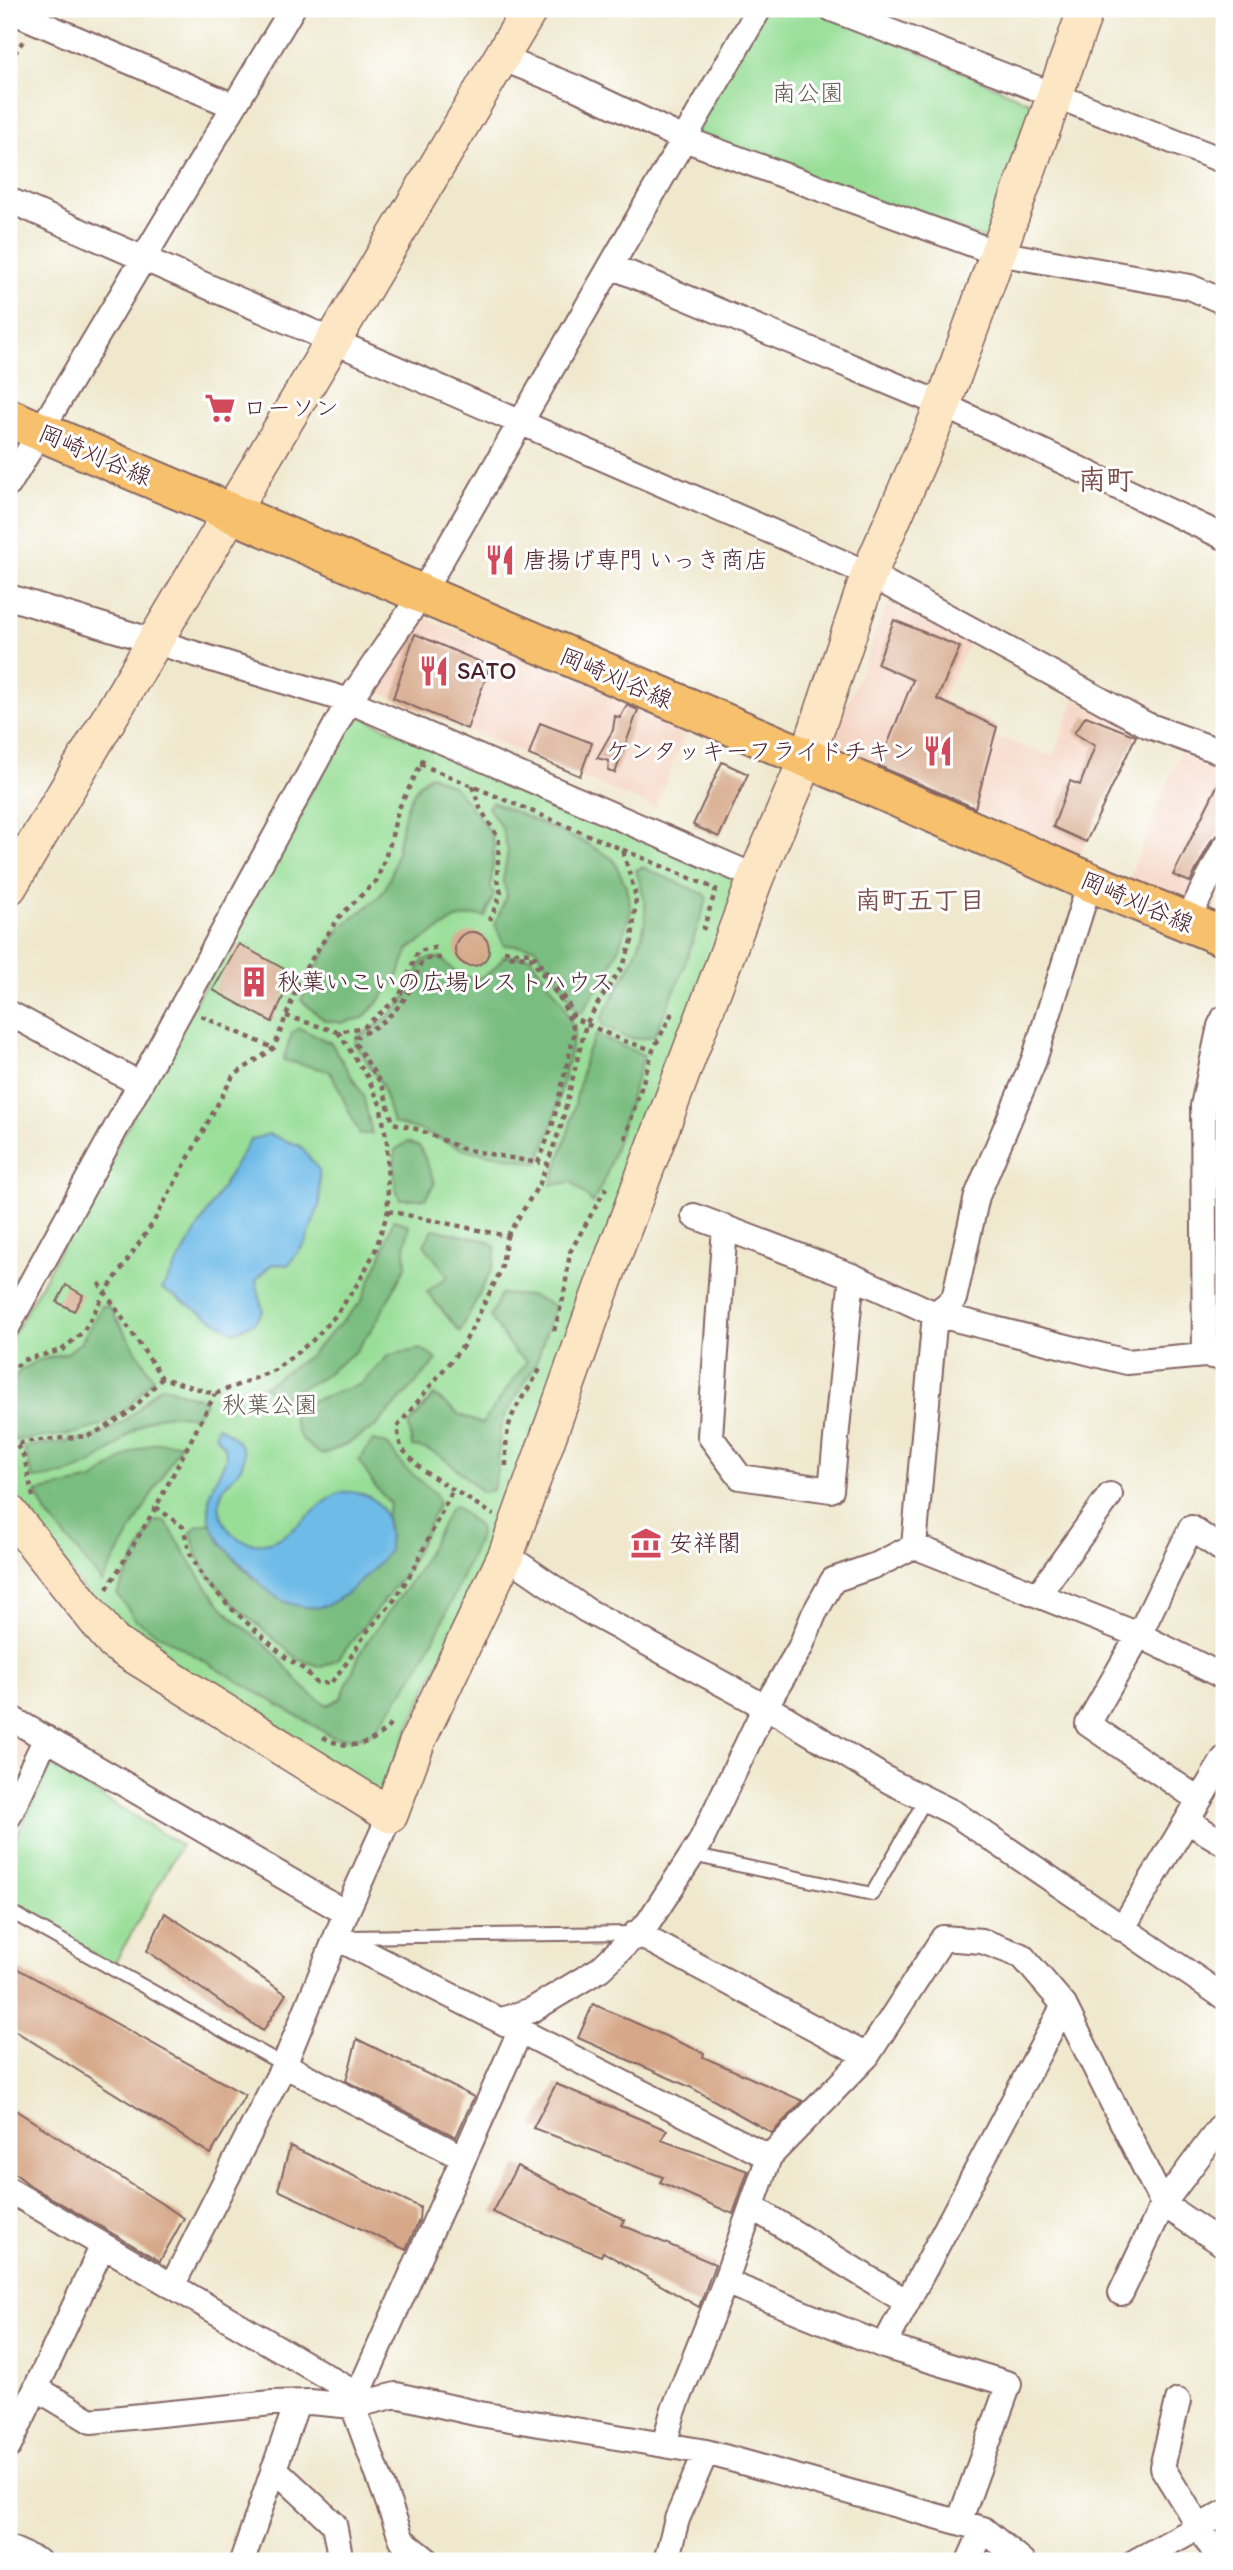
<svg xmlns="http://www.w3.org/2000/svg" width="1233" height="2570" font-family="Itim,'Klee One',sans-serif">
<rect width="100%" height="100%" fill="#fff"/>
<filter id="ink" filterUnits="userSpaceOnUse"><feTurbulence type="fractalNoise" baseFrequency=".0143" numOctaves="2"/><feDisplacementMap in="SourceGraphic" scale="14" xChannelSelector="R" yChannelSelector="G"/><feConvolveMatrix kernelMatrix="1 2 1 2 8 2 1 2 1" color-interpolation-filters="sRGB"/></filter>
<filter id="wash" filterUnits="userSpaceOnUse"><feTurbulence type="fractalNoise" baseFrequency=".00686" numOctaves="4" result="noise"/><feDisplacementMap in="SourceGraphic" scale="28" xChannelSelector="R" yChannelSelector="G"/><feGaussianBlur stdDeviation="1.57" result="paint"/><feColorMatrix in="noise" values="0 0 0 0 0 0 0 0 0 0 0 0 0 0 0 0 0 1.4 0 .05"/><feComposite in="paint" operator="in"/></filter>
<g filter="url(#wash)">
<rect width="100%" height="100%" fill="#efe8cd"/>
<!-- built -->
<path fill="#f5d3c1" d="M887,605L970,642L941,701L911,687L876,774L830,748Z
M414,614L689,724L655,808L378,692Z
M1075,698L1136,734L1080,854L974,810L994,736L1054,757Z
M1180,752L1224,765V824L1186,904L1128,881Z
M9,1725L31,1745L9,1795Z"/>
<!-- green -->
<path fill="#98de97" stroke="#717e61" stroke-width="2" d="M759,9H823L1038,106L986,239L684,139Z
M362,717L742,881L494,1541L378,1796L120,1636L9,1494V1343L350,720Z
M50,1765L181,1845L113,1966L9,1902V1852Z"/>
<!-- forest -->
<path fill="#7abd80" stroke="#626e56" stroke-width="2" d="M431,775L455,787L490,832L494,845L491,888L494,894L485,917L477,915L456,919L409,949L399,974L381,999L363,1018L340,1023L324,1020L301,1000C312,979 326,946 340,929C352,915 374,906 384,890C404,858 395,794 431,775Z
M492,802L586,843L613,859L626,886L631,911L619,947L609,970L582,1012L575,1010L563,987L534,947L504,945L495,924L507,895L503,881L508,851L502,828L488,807Z
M642,867L704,894L707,899L679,981L654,1036C633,1043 621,1036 603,1025L601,1020C616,988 641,955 645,919C647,902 641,886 636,870Z
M504,956L530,957L561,1000L575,1031L552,1127L538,1163L463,1149L420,1130L393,1123L382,1085L355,1043L356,1037C383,1025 402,1008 415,980C417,974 419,964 424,960C429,958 436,958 441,958C465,985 483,986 504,956Z
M299,1028L331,1043L363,1095L372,1134H360C348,1113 342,1090 329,1071L283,1060L292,1033Z
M596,1035L644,1055L606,1176L593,1203L572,1182L551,1185L570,1126L586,1054Z
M407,1142L420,1147L435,1183L425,1199H400L395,1186V1150Z
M393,1220L409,1225L405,1249L406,1266L375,1324L356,1351L320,1379L282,1397L263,1387L309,1356L361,1302L382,1254Z
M433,1229L488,1241L496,1248L492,1269L460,1332L427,1292L448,1276L424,1245Z
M501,1294L532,1296L555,1306L535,1366L505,1415L500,1431L498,1466L493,1490L482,1492C461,1474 440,1447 412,1447L409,1425L434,1395L460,1415L482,1424L527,1361L514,1352L490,1317Z
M102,1306L109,1307L153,1378C145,1387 137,1399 128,1407C94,1439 52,1435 9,1441L11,1381L21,1370L36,1361L67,1353L81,1342Z
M421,1349L437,1360L376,1426L347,1444L322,1455C300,1442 295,1433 291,1408L361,1384L389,1355Z
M162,1386L204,1400V1404L195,1417C143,1407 137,1433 100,1458C81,1472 56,1477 33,1479L24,1448L26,1446C68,1443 101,1442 134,1413C144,1404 151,1392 162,1386Z
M372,1441L387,1444L404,1467L435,1493L439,1503L407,1571L338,1659L322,1667L298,1659L234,1605L207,1574L196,1552L191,1532L197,1526L211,1523C225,1555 255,1581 283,1601L389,1533L386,1516L390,1503L376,1488L359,1461Z
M154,1443H181L102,1582L47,1514L36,1492L93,1480L132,1452Z
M455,1506L479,1527L480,1534C455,1593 433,1653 394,1704C388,1712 382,1724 375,1730C363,1741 347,1738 333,1737L148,1628L135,1619L117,1594L152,1526L156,1521L166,1522C185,1552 202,1584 226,1611C241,1628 263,1640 278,1657C293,1676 306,1694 328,1705L341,1698L362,1649L416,1574L450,1509Z"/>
<!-- water -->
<path fill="#6ebbe8" stroke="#5c6d8a" stroke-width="2" d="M269,1134L300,1146L319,1170L320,1203L306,1242L288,1265L272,1264L256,1280L263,1311L255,1322L234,1332L162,1289L250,1140Z
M217,1426C234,1435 254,1451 238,1471C233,1478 225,1484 222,1492C214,1510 226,1534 244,1541C283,1554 306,1512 335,1495C343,1490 352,1492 361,1494C387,1500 389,1526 389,1550C375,1569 344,1602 320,1607C310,1609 292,1605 283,1601C269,1594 257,1580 247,1570C233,1556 217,1542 211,1523C208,1514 208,1501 211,1491C217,1468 239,1457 215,1435Z"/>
<g id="blocks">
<!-- building -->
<path fill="#d6a788" d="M894,620L960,647L937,699L997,727L975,808L879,766L913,680L877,664Z
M415,634L490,666L467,729L393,698Z
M627,705L638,710L615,773L608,771L609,761L597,758L613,730L615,716L620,718Z
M1086,716L1136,736L1086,842L1053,827L1070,781L1080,785L1095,746L1074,733Z
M540,723L592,743L580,776L529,755Z
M722,762L748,774L719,837L693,825Z
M1224,772V824L1219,834L1211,841L1190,882L1173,875Z
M455 949a17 17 0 1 1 34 0a17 17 0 1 1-34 0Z
M239,944L293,974L272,1022L213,990Z
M66,1285L83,1295L74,1311L57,1302Z
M165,1913L286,1994L263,2031L147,1951Z
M9,1964L245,2095L211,2154L9,2027Z
M593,2004L704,2053L703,2057L803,2101L772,2133L690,2087L578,2038Z
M357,2039L474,2097L456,2137L346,2081Z
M556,2084L667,2130L661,2140L748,2171L733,2214L660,2182L663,2177L533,2128Z
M9,2106L184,2218L160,2261L31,2186L9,2169Z
M290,2146L420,2207L419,2220L406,2250L278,2190Z
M517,2166L625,2220L622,2225L715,2264L699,2307L603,2252L601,2256L492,2212Z"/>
</g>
</g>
<g filter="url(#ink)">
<use href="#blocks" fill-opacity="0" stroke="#846564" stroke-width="2"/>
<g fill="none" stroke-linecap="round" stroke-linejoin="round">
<!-- lane casing -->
<g stroke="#846564" stroke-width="16">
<path id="lane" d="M692,1855L872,1894L925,1800
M9,1911L284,2065
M348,1937L634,1933"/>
</g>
<!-- street casing -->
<g stroke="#846564" stroke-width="28">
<path id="street" d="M832,9L1224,161
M9,10L234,106
M501,58L576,88L684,139L997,253L1190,287L1224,302
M9,200L869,574L1147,725L1224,753
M611,266L943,405L1224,537
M9,484L292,9
M9,597L349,701L756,877
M1186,923L1224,848
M9,1013L140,1084
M694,1216L852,1276L935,1314L1127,1362L1205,1355L1224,1358
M725,1227L710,1436L740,1477L831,1490L852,1276
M9,1324L349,701L421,595L759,9
M1205,1355L1203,1106L1220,1026L1224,1018
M914,1546L1139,1635L1224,1677
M506,1555L586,1610L784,1717L891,1782L954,1813L1224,1997
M1038,1595L1110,1495
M9,1717L346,1913
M1198,1799L1088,1724L1139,1635L1191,1528L1224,1551
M9,1816L46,1738
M1187,1821L1224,1843
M1122,1929L1224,1759
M636,1933L867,2056L769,2157
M337,1938L769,2157L725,2282L673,2412L664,2445
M502,2020L532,2010L600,1969L648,1923L700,1843L765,1707L800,1648L814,1614L833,1580L879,1564L914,1546L935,1314L954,1299L977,1196L1034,1060L1090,882
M867,2056L943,1938L982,1941L1022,1956L1064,2005L1163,2204L1224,2245
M284,2065L462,2157
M9,2190L358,2395
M752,2207L907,2302
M725,2282L884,2346L1009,2384L959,2522
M172,2286L284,2065L346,1913L390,1815
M1121,2293L1163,2204L1224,2122
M884,2346L1064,2005
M36,2388L91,2421L272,2403L310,2402L353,2406L396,2395L480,2414L706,2452L983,2529L1022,2561
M1178,2401L1162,2467L1220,2561
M9,2446L103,2245
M274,2468L334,2524L341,2561
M9,2548L38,2561
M242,2561L297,2403
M428,2561L402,2540L353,2406L521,2029
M666,2561L677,2519L706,2452
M969,2561L983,2529
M1136,2561L1224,2513"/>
</g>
<!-- secondary casing -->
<g stroke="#846564" stroke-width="38">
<path id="secondary" d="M9,887L530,9
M9,1512L114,1643L390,1815L418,1740L506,1555L607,1273L756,877L807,758L869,574L943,405L1086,9"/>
</g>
<!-- primary casing -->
<g stroke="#846564" stroke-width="42">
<path id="primary" d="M9,418L807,758L1090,882L1224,937"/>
</g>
<!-- path -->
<path stroke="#846564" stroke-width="4.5" stroke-dasharray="5 5" stroke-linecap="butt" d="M9,62L25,38
M420,764L716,889L703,930
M472,786L480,808L499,839L497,880L501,893L490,920
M504,951L532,953L567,1001L574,1018L621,1040L653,1050
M441,958C436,958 429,958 424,960C419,964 417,974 415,980C402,1008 383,1025 356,1037L355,1043L382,1085L393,1123L420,1130L463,1149L538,1163L552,1127L575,1031L561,1000L530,957L504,956
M201,1016L273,1048
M286,1016L338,1032L364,1027L399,997L418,951L439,947
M625,1139L653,1050L672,1013
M388,1211L507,1236L501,1270L463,1346L397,1427L401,1448L422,1470L494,1515
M507,1236L540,1183L561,1126L586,1024L601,998L623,966L632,941L636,897L622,848
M99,1283L162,1378L215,1394L275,1370L313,1340L337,1314L360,1280L375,1251L388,1211L387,1142L380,1104L367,1076L338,1032
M554,1331L564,1295L570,1252L609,1183
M9,1374L23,1360L62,1350L83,1332L105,1293L153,1223L233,1076L274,1048L302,974L339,917L377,880L390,844L398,810L425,756
M17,1445L24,1457L33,1497
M9,1446L30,1441L88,1436L108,1426L131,1411L162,1378
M506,1466C506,1448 505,1430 514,1412C522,1396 534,1382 542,1365
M156,1507L183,1527L190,1553L204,1579L233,1610L285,1657L305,1670L315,1682L330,1684L348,1661L366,1633L395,1599L413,1570L453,1489
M107,1589L156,1507L215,1394
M323,1737C350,1752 373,1745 392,1723"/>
<!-- lane -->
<use href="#lane" stroke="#fff" stroke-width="12"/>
<!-- street -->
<use href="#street" stroke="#fff" stroke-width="24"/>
<!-- secondary -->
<use href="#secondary" stroke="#fce6c4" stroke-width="35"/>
<!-- primary -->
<use href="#primary" stroke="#f7c06c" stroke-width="38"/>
</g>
</g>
<!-- icons -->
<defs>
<g id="supermarket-bare" transform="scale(2.415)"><path d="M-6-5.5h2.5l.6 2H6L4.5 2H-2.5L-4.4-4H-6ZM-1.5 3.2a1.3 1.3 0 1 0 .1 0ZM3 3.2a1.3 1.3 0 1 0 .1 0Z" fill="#d1495b" stroke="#fff" stroke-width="2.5" paint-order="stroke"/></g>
<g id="restaurant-bare" transform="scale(2.415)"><path d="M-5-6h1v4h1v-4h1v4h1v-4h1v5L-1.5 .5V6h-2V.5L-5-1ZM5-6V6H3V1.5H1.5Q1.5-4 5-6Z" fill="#d1495b" stroke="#fff" stroke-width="2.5" paint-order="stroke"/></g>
<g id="building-bare" transform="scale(2.415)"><path d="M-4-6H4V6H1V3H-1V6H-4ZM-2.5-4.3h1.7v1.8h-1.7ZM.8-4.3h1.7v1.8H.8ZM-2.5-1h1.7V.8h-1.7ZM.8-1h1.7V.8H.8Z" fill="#d1495b" stroke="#fff" stroke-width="2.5" paint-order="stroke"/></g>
<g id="museum-bare" transform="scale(2.415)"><path d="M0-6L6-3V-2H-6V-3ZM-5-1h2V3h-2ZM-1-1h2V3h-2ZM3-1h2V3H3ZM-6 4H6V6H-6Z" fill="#d1495b" stroke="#fff" stroke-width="2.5" paint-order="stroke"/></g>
</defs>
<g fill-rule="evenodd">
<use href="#supermarket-bare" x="220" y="408"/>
<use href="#restaurant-bare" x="500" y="560"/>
<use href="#restaurant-bare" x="434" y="671"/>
<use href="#restaurant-bare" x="938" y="751"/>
<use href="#building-bare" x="254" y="982"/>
<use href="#museum-bare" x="646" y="1543"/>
</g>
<g text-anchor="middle" stroke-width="6" stroke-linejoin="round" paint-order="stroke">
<!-- park labels -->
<g font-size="24" fill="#61584b" stroke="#fff">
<text x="808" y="101">南公園</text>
<text x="270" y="1413">秋葉公園</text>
</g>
<!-- poi labels -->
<g font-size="24" fill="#4a1f2b" stroke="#fff" text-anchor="start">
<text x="243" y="416">ローソン</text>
<text x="523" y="568">唐揚げ専門 いっき商店</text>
<text x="457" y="679">SATO</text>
<text x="915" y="759" text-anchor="end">ケンタッキーフライドチキン</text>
<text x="277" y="990">秋葉いこいの広場レストハウス</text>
<text x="669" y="1551">安祥閣</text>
</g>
<!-- street labels -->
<g font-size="24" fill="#4a1f2b" stroke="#fff">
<text transform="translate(95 455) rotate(23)" y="8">岡崎刈谷線</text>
<text transform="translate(616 678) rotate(23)" y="8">岡崎刈谷線</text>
<text transform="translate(1137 902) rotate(23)" y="8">岡崎刈谷線</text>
</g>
<!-- neighbourhood labels -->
<g font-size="26" font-weight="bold" fill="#7b4f4c" stroke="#fff">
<text x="920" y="909">南町五丁目</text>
</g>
<!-- quarter labels -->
<g font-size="28" font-weight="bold" fill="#7b4f4c" stroke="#fff">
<text x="1106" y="489">南町</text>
</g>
</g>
<!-- margin -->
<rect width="1233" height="2570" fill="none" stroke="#fff" stroke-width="35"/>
</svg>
